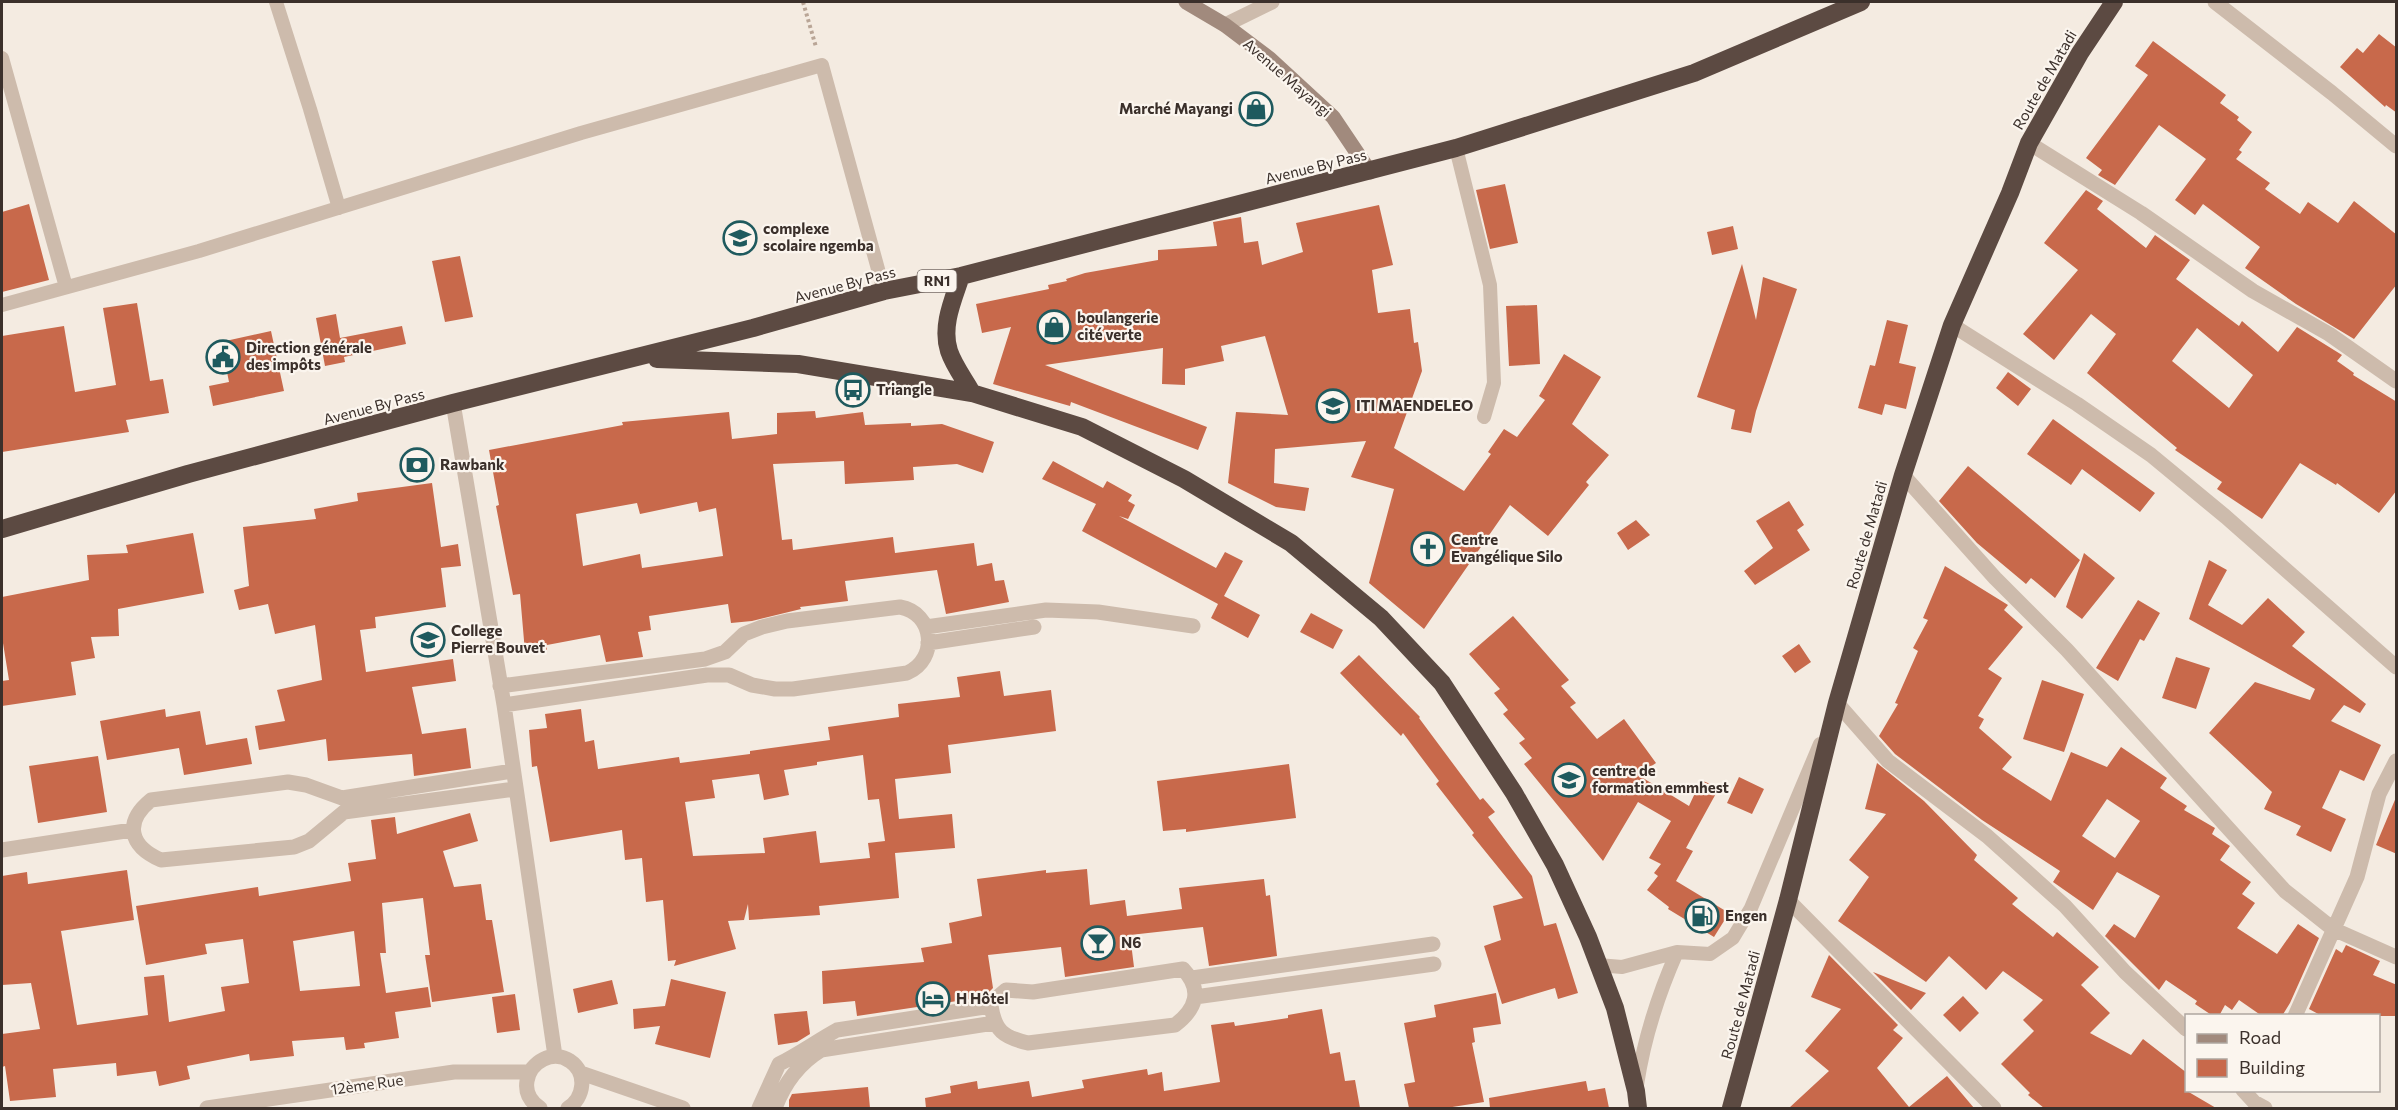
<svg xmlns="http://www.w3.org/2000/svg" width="2398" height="1110" font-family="Commissioner,sans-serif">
<rect width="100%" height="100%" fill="#f4ebe1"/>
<!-- building -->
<path fill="#c8694b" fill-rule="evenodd" d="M2379,34L2397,48V113L2386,105L2385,107L2340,67L2357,48L2363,53Z
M2153,41L2226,95L2220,103L2239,117L2237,120L2252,132L2239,150L2242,152L2236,159L2270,183L2265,189L2300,214L2308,202L2338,223L2354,201L2397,235V284L2354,339L2296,304L2245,268L2260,247L2203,204L2195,215L2175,200L2206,159L2159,125L2115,185L2098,175L2102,170L2086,158L2148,75L2135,66Z
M1505,184L1518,243L1490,249L1476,190Z
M2086,190L2103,201L2097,209L2146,248L2155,235L2190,260L2176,279L2239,326L2242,321L2278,352L2297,327L2342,355L2337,361L2354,373L2353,375L2397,402V490L2379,513L2337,483L2336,485L2300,463L2262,519L2217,489L2222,482L2175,450L2177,448L2087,373L2116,334L2091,314L2054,360L2023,334L2078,270L2044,243ZM2197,328L2253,375L2229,408L2172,361Z
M29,204L49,280L2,292V212Z
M1379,205L1393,265L1372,270L1378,313L1410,309L1414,343L1418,342L1422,371L1394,448L1464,491L1491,454L1488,452L1504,429L1517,437L1545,400L1539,396L1564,354L1601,377L1572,424L1609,455L1586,482L1589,485L1548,536L1510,505L1424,629L1369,583L1394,489L1351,477L1366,441L1275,449L1274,483L1309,488L1305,511L1276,507L1228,483L1236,412L1288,415L1265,336L1221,346L1224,361L1185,369V385L1162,384L1163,348L1045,365L1207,427L1198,450L1071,402L1070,406L993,384L1011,327L982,333L976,304L1049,289L1048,285L1067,281L1066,279L1085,273L1158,260V250L1217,246L1213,222L1241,217L1244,243L1258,241L1262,265L1303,252L1296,223Z
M1733,226L1738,249L1712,255L1707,232Z
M460,256L473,317L445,322L432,261Z
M1742,264L1756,320L1763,277L1797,289L1756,411L1751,433L1731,429L1735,410L1697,397Z
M137,303L150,381L163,379L169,413L126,420L129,432L2,452V336L64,326L75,392L116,385L103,308Z
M1537,305L1540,364L1509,366L1506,306Z
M336,314L340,338L402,326L406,344L344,357L345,362L325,366L316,318Z
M1887,320L1908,325L1899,363L1916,367L1906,409L1885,404L1882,415L1858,408L1870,365L1875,366Z
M271,331L284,391L213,406L209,386L229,382L221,342Z
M2008,372L2031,389L2018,406L1996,388Z
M815,411L816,418L863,412L865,425L911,423V426L942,424L994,442L983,473L957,464L913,467L914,480L845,484L844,461L773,464L782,540L792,539L793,550L893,537L895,553L974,543L977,566L992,563L995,581L1004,580L1009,602L946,614L937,570L845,581L848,601L800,607L801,609L752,621L731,623L728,604L649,616L651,630L638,632L643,657L606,662L600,635L547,645V650L525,652L520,594L513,595L496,506L499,505L489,450L623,425L622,422L729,412L732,439L777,434V413ZM697,502L699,512L716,508L723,556L642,568L640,554L583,566L576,514L637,503L640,514Z
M2053,419L2155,493L2140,512L2082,469L2071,485L2027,454Z
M1053,461L1103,488L1107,481L1132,495L1128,501L1135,505L1128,519L1119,516L1216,568L1225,552L1243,561L1224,596L1260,615L1248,638L1211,618L1218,604L1082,531L1096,504L1042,479Z
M1968,466L2080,560L2055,598L2031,578L2026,584L1977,543L1939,501Z
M432,483L441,547L458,544L461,566L441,568L446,607L375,617L376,628L360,630L366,672L453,659L456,681L412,687L422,734L466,728L471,768L414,776L412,754L328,761L326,739L259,750L255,726L285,721L277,690L322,680L315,625L275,634L268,604L239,610L234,590L249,586L243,527L316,519L314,509L358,501L357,493Z
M1789,501L1804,525L1797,530L1810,550L1755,585L1744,571L1773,548L1756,521Z
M1636,520L1650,535L1628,550L1617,533Z
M193,533L204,593L118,609L119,636L91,637L95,658L71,662L76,695L2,706V681L9,680L2,637V597L89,580L87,555L128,553L126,545Z
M2084,553L2115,578L2082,619L2066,607Z
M2209,560L2227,570L2208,605L2242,625L2268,598L2305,632L2292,646L2366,704L2360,713L2344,705L2331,721L2381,745L2364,781L2340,770L2322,808L2346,819L2331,852L2296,835L2301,826L2264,809L2272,792L2209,733L2255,682L2310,700L2315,689L2189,619Z
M1945,566L2008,605L2004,610L2023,627L1988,669L2002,678L1978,716L1984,719L1979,728L2012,757L2002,769L2051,801L2071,752L2107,767L2121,747L2167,778L2160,788L2187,806L2184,810L2215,828L2212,834L2230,846L2220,860L2251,882L2242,894L2255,903L2237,928L2277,954L2298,924L2319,938L2290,1003L2282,1016H2262L2239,1000L2232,1010L2225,1005L2219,1016H2213L2195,1004L2197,1001L2166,980L2159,990L2105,936L2114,924L2135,938L2160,896L2117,872L2093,910L2053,882L2060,871L1982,820L1895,754L1879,736L1898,704L1895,703L1918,651L1913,648L1928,620L1923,618ZM2107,799L2140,821L2115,858L2082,836Z
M2138,600L2160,613L2144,641L2140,639L2118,681L2096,668Z
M1311,613L1343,630L1333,649L1300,632Z
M1513,616L1569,680L1561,686L1576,703L1570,707L1597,739L1624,719L1656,763L1638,775L1689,806L1701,780L1719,788L1686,848L1693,851L1676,881L1729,913L1714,937L1668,909L1669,907L1647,890L1658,876L1654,873L1661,864L1649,858L1671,821L1638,802L1603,861L1524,764L1532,758L1519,743L1525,739L1503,714L1508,710L1494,693L1500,689L1469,654Z
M1799,644L1811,662L1795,673L1782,656Z
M1359,655L1420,717L1419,718L1480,800L1483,798L1495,812L1488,817L1532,876L1544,926L1556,923L1578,993L1558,999L1555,988L1502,1004L1484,946L1501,940L1493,906L1523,898L1472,835L1474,833L1436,784L1439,781L1403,733L1401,736L1340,673Z
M2176,657L2210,668L2196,709L2162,698Z
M1000,671L1004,696L1051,690L1056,731L948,745L951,773L895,779L899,819L952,814L955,848L895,853L899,898L819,906L820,915L749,920L748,904L744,920L728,921L736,949L674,966L676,960L668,961L663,900L646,902L642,858L625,860L622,830L550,842L537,766L532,767L529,730L547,728L545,714L581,709L585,742L594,740L598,769L679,757L680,763L750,754V751L830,740L828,727L899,717L898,704L960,697L957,677ZM863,755L868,800L879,799L885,841L868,843L870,858L820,863L816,831L763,838L765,853L693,856L685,802L715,798L712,780L759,774L764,800L789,795L784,770L817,765V762Z
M2042,680L2084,694L2064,752L2023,739Z
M165,709L166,717L200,711L206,745L247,738L252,764L184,775L179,748L107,760L100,721Z
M98,756L107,812L38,823L29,766Z
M1877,763L1924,801L1977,855L1974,860L2018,898L2012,904L2053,937L2057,932L2099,967L2081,985L2110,1013L2090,1033L2131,1055L2143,1039L2187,1073V1091L2216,1108H2044L2028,1095L2030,1093L2001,1064L2034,1031L2023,1020L2043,1000L2003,971L1986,990L1949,956L1926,982L1838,921L1869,877L1849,860L1886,814L1865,809Z
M1289,764L1296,818L1186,832V829L1163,831L1157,781Z
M1739,777L1764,789L1752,814L1727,803Z
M2397,795V854L2376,845Z
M470,813L478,841L443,851L454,887L481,884L486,920H492L504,992L432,1002L425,955H430L423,898L382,903L386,953H380L386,993L428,987L431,1007L395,1012L399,1038L364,1043L365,1048L346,1050L344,1037L292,1041L294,1056L250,1061L249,1054L187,1066L190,1079L159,1086L156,1071L117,1076L116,1063L53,1069L56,1097L10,1101L5,1066L2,1067V1034L40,1029L31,983L2,985V876L27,872L28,884L127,870L134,920L61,931L77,1025L148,1015L144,977L164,975L169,1022L225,1011L221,987L249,983L243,939L205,944L207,954L146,965L136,906L258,887L259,896L351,881L348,863L376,859L371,820L395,817L397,834ZM354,931L360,986L300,991L293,941Z
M1087,869L1090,905L1125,900L1127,916L1182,909L1179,888L1264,879L1266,896L1270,895L1277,956L1209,966L1203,927L1184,929L1130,935L1134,967L1065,977L1061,947L988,955L993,988L984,997L857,1016L855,1001L823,1004L822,971L924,962L921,948L952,943L949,923L982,916L977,879L1046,870V873Z
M2346,945L2380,961L2373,975L2397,985V1016H2322L2309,1009L2336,949L2342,953Z
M1829,955L1898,1025L1893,1030L1903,1038L1877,1068L1909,1107L1947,1076L1974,1108H1789L1829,1071L1805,1051L1841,1009L1811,997Z
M1873,972L1926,993L1911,1010Z
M671,979L726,992L710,1058L655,1044L660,1026L634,1029L633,1009L665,1006Z
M612,980L618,1004L578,1013L573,989Z
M1496,993L1501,1024L1473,1028L1475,1042L1472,1043L1484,1102L1446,1108H1409L1404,1084L1415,1082L1404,1023L1436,1017L1434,1005Z
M515,994L520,1030L497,1033L492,997Z
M1963,996L1979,1013L1960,1032L1943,1015Z
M1322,1009L1330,1054L1340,1052L1345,1081L1355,1080L1360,1108H926L925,1098L951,1093L950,1086L977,1081L978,1089L1029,1081L1032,1097L1084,1088L1082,1080L1147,1069L1148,1075L1162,1072L1164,1091L1220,1082L1211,1025L1234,1022L1235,1026L1288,1018V1015Z
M807,1011L810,1034L797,1042L778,1045L774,1014Z
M1586,1081L1588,1091L1605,1088L1609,1108H1490L1489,1098Z
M868,1087L870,1108H789V1100L792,1094Z"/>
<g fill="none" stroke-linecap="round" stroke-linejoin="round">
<!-- path -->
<path stroke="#b9a596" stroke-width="4" stroke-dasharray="3 3" stroke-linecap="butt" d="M803,2L816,47"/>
<!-- lane -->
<path stroke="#cdbbac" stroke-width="14" d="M276,2L310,109L339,208
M2,58L66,287
M1456,148L1490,285L1494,383L1484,417
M2,305L199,251L581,133L822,65L884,291
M1598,965L1622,967L1677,952L1710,954L1733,938L1751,908L1820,744
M1637,1085C1644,1038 1658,995 1677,952"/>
<!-- street -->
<path stroke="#cdbbac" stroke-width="15" d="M2215,2L2332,93L2396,146
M1225,25L1272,2
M2029,143L2141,213L2253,291L2329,334L2396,381
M1952,325L2077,404L2151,455L2226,517L2396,667
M453,403L504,705L555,1056
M1903,475L1995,578L2067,650L2285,891L2333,929L2396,957
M926,627L1046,610L1098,612L1193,626
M928,643L1034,627
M500,686L705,659L725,652L744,634L762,627L787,621L900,607C934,613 939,659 907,673L793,689H775L752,685L729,675H707L504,705
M1837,703L1888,761L1987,836L2065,906L2125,972L2186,1029
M512,771L342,798L306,785L288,782L151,800C124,822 129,846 161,860L294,847L309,841L344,812L515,789
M2,850L132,830
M1788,900L1994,1108
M1192,978L1433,944
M1195,997L1434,964
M2295,1016L2357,877L2379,794L2396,761
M581,1073L683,1108
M2243,1090L2254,1102L2265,1108
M207,1108L454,1072H528
M540,1108C531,1102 525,1093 527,1081C530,1062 553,1049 570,1061C588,1073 584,1098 568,1108
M759,1108L779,1064C799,1054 817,1041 837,1030L991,1006L992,1002L1006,990L1033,992L1183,969C1203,990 1196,1009 1175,1025L1028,1043C1003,1037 995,1031 991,1006
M775,1108C784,1084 798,1064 821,1050L994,1023"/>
<!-- secondary -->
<path stroke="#a18a7d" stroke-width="15" d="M1186,2L1225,25L1270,59L1333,117L1370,172"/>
<!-- highway -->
<path stroke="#5c4a42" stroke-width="18" d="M961,276C953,300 941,326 949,351C954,366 965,380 972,393
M657,359L798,364L972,393L1082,427L1184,479L1291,543L1381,618L1442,683L1514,793L1555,865L1588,937L1615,1008L1636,1091L1638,1108
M2,529L188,474L453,403L753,328L884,291L961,276L1456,148L1694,73L1861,2
M1731,1108L1788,900L1837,703L1903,475L1952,325L2010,193L2029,143L2080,53L2114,2"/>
</g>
<!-- icons -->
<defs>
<g id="shop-ring" transform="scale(1.725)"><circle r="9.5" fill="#fbf5ee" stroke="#1f5a5e" stroke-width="1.5"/><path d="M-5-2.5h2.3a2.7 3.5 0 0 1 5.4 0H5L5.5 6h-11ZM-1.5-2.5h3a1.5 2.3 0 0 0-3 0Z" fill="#1f5a5e"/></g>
<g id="school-ring" transform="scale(1.725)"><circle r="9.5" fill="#fbf5ee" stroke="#1f5a5e" stroke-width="1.5"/><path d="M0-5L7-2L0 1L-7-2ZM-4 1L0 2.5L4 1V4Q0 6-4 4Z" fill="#1f5a5e"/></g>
<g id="civic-ring" transform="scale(1.725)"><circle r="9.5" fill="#fbf5ee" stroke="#1f5a5e" stroke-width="1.5"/><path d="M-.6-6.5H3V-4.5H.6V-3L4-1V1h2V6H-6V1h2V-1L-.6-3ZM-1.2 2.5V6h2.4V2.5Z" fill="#1f5a5e"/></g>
<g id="bus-ring" transform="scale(1.725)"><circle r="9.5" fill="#fbf5ee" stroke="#1f5a5e" stroke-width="1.5"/><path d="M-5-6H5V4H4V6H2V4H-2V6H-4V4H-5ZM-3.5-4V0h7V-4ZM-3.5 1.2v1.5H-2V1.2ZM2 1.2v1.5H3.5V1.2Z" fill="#1f5a5e"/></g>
<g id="bank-ring" transform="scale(1.725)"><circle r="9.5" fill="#fbf5ee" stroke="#1f5a5e" stroke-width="1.5"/><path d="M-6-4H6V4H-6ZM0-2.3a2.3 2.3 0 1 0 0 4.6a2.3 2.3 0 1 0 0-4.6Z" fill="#1f5a5e"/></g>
<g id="church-ring" transform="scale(1.725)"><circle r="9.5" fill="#fbf5ee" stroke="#1f5a5e" stroke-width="1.5"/><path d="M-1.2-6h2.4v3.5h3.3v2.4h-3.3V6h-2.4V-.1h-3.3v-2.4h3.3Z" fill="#1f5a5e"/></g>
<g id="fuel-ring" transform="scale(1.725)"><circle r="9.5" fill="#fbf5ee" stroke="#1f5a5e" stroke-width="1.5"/><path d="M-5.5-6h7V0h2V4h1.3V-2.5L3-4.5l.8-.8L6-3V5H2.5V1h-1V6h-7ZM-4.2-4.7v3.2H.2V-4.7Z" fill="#1f5a5e"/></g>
<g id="bar-ring" transform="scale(1.725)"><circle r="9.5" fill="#fbf5ee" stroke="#1f5a5e" stroke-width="1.5"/><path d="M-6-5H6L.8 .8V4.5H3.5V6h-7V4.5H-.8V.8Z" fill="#1f5a5e"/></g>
<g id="hotel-ring" transform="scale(1.725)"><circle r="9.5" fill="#fbf5ee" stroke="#1f5a5e" stroke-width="1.5"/><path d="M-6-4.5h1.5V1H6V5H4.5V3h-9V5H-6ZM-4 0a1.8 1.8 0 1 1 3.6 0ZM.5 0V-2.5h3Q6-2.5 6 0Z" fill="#1f5a5e"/></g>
</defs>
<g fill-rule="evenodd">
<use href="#shop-ring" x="1256" y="109"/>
<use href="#school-ring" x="740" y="238"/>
<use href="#shop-ring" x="1054" y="327"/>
<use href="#civic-ring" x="223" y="357"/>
<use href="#bus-ring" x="853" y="390"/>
<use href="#school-ring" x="1333" y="406"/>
<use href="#bank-ring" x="417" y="465"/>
<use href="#church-ring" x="1428" y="549"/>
<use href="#school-ring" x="428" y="640"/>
<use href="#school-ring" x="1569" y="780"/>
<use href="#fuel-ring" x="1702" y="916"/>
<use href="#bar-ring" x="1098" y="943"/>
<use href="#hotel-ring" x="933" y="999"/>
</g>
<g text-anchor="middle" stroke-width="4.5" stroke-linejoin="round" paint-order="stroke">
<!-- shield labels -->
<rect fill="#fbf5ee" stroke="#756b66" stroke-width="1.5" x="917.5" y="270" width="39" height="22" rx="4.5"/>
<g font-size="14" font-weight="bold" fill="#3b302b">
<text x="937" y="286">RN1</text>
</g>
<!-- street labels -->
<g font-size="15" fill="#3b302b" stroke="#fbf5ee">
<text transform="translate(1287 78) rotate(41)" y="5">Avenue Mayangi</text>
<text transform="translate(2045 80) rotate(-60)" y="5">Route de Matadi</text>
<text transform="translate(1316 167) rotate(-14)" y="5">Avenue By Pass</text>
<text transform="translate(845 285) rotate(-15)" y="5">Avenue By Pass</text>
<text transform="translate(374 407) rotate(-15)" y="5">Avenue By Pass</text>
<text transform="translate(1867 535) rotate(-74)" y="5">Route de Matadi</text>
<text transform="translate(1741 1005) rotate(-75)" y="5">Route de Matadi</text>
<text transform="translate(367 1085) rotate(-8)" y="5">12ème Rue</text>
</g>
<!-- poi labels -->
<g font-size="15" font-weight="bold" fill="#3b302b" stroke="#fbf5ee" text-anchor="start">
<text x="1233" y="114" text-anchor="end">Marché Mayangi</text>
<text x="763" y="234">complexe<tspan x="763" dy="17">scolaire ngemba</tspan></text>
<text x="1077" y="323">boulangerie<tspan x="1077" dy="17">cité verte</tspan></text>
<text x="246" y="353">Direction générale<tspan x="246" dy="17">des impôts</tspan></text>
<text x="876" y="395">Triangle</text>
<text x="1356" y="411">ITI MAENDELEO</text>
<text x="440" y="470">Rawbank</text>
<text x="1451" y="545">Centre<tspan x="1451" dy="17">Evangélique Silo</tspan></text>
<text x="451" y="636">College<tspan x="451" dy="17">Pierre Bouvet</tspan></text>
<text x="1592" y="776">centre de<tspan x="1592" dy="17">formation emmhest</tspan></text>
<text x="1725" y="921">Engen</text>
<text x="1121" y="948">N6</text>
<text x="956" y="1004">H Hôtel</text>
</g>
</g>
<!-- border -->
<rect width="2398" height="1110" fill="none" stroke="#3b302b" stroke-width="6"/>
<!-- legend -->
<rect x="2185" y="1014" width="195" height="78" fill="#fbf5ee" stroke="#aea6a0" stroke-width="1.5"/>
<rect x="2197" y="1034" width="30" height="9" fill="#a18a7d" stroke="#aea6a0" stroke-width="1.5"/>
<text x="2239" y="1044" font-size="18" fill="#3b302b">Road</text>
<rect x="2197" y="1059" width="30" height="18" fill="#c8694b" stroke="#aea6a0" stroke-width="1.5"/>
<text x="2239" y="1074" font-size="18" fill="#3b302b">Building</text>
</svg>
